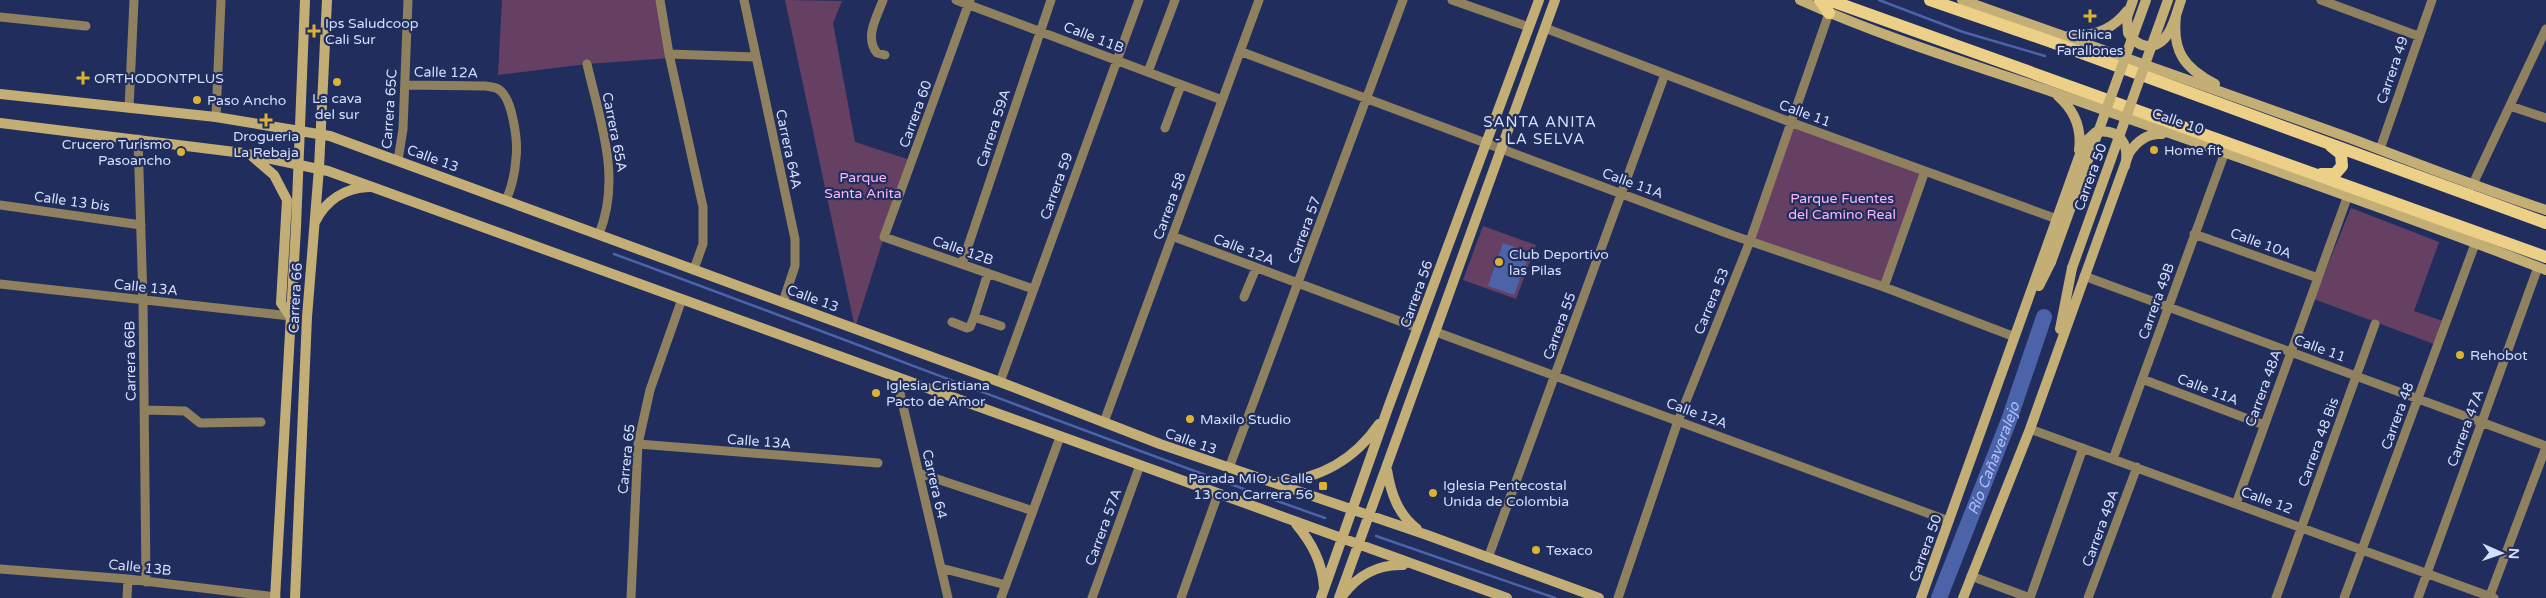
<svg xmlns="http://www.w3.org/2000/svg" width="2546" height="598" font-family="'Varela Round',sans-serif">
<rect width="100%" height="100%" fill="#212e5d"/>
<!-- green -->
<path fill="#664063" d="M502,0H660L670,58L587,64L498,75Z
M785,0L842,1L833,23L855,142L913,161L884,237L855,328Z
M1790,122L1925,171L1884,287L1750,241Z
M2351,208L2439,242L2414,311L2443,321L2434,344L2314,299Z
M1483,226L1536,245L1516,299L1463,280Z"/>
<!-- water -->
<path fill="#4d63a9" d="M1503,243L1530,252L1514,295L1488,286Z"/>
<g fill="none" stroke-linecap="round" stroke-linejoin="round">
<!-- stream -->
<path stroke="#4d63a9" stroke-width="2.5" d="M1879,0L1963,32L2045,56
M614,254C852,341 1087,434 1325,518
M1376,536L1555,598"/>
<!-- river -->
<path stroke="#4d63a9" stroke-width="16" id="s1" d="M1939,598L2009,420L2044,317"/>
<!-- street -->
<path stroke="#8f815f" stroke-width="9" d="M660,0L669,54L703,207V244L694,269
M744,0L795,239V266L783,302
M883,0C877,17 864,37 877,53L885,55
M956,0L1222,100
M970,0L884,237L1033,289
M1452,0L1529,27
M2321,0L2418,36
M0,17L86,26
M1545,28L1790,122L2057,219
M1242,52L1729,234L1884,287L2015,337
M669,54L755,57
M587,64C600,121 622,178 599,234
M1148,72L1175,0
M406,85L486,86C490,87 495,87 498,89C513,97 518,143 516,158C515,173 512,187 506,200
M2510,106L2546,118
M129,108L134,0
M216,117L221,0
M1165,128L1181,85
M138,139L143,300L146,582
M2380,149L2432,0
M398,160L403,129L408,0
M2472,186L2546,29
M0,205L141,225
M2194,234L2318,278
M1172,236L1418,328
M962,264L1051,0
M988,273L974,317L1001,326
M2084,276L2546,446
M0,284L290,316
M1884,287L1925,171
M1244,297L1256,268
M952,322L967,328L970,327L974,317
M1436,332L1949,521
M896,376L948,598
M2142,379L2264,425
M1000,382L1139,0
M144,410L185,411L200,423L261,422
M1104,422L1259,0
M2030,429L2494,598
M638,444L878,463
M2113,459L2225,152
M1229,468L1403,0
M919,473L1033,511
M2236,504L2347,198
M1488,558L1665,74
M941,568L1006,585
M0,569L128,579L276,597
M1971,576L2030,598
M127,598L128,579
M631,598L638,444L650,390L682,299
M1001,598L1060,437
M1092,598L1140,465
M1181,598L1218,494
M1618,598L1678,421L1750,241L1829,13
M2030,598L2083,448
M2088,598L2137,467
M2276,598L2375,324
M2344,598L2475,244
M2418,598L2538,267
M2489,598L2546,447"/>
<!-- secondary -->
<path stroke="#c3ae76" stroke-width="10" d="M1800,0C1880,36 1964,62 2047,90C2214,149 2381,206 2546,270
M1962,0C2090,45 2219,91 2347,137C2413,162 2479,188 2546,210
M2133,0L2127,17L2128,33C2133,40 2139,46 2148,46C2170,46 2175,17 2181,0
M2176,16C2172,51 2184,68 2215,84
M2070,35C2093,37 2113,29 2127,11
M0,94L216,117L330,136L1000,382L1160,444L1427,535L1599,598
M2058,96C2074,110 2082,128 2079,150
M0,123L243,153L328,171L1507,598
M253,157L274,175L287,200L281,303L290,316
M315,222C326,200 345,188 369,187
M2039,286L2051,262
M2060,329L2072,268
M1387,470C1391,494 1398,514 1417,529
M1278,482C1320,479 1355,459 1379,424
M1296,524C1312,543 1322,562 1324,587
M1343,595C1358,575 1379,564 1403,565
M275,598L296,227L305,0
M295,598L307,317L319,168L327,0
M1321,598L1388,408L1539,0
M1339,598L1555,0
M1921,598L2084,143L2096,132C2120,128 2130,145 2125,166
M1963,598L2030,429L2129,153C2137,141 2147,133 2162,134"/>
<!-- primary -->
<path stroke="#ecd087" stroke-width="12" d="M1820,0L1829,13
M1829,0L2546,257
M1930,0L2049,41L2546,223
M2321,174H2335L2342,166L2341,154L2331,146"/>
<!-- secondary-bridge -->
<path stroke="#c3ae76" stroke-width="10" d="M2051,262L2146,0
M2072,268L2168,0"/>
</g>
<!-- markers -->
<g fill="#dcb233" stroke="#212e5d" stroke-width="2">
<path d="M2087.5 8.5h5v5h5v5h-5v5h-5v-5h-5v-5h5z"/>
<path d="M311.5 23.5h5v5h5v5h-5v5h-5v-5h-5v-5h5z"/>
<path d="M80.5 70.5h5v5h5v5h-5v5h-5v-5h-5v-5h5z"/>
<circle cx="337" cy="82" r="5"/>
<circle cx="197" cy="100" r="5"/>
<path d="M263.5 112.5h5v5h5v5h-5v5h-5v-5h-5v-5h5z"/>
<circle cx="2154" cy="150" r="5"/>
<circle cx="181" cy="152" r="5"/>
<circle cx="1499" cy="262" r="5"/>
<circle cx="2460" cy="355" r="5"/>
<circle cx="876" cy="393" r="5"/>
<circle cx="1190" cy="419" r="5"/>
<rect x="1318" y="481" width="10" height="10" rx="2.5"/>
<circle cx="1433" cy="493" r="5"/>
<circle cx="1536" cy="550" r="5"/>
</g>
<g text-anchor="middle" stroke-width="4.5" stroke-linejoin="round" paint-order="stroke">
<!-- poi labels -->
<g font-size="14" fill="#d3defc" stroke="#212e5d" text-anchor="start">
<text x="325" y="28">Ips Saludcoop<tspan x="325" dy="16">Cali Sur</tspan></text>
<text x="2090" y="39" text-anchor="middle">Clínica<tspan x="2090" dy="16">Farallones</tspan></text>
<text x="94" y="83">ORTHODONTPLUS</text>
<text x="337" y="103" text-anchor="middle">La cava<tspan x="337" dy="16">del sur</tspan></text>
<text x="207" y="105">Paso Ancho</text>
<text x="266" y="141" text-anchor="middle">Drogueria<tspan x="266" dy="16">La Rebaja</tspan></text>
<text x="171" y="149" text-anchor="end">Crucero Turismo<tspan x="171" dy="16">Pasoancho</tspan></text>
<text x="2164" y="155">Home fit</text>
<text x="1509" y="259">Club Deportivo<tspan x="1509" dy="16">las Pilas</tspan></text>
<text x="2470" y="360">Rehobot</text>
<text x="886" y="390">Iglesia Cristiana<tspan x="886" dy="16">Pacto de Amor</tspan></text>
<text x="1200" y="424">Maxilo Studio</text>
<text x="1313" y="483" text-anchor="end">Parada MIO - Calle<tspan x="1313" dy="16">13 con Carrera 56</tspan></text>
<text x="1443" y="490">Iglesia Pentecostal<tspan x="1443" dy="16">Unida de Colombia</tspan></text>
<text x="1546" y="555">Texaco</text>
</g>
<!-- street labels -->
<g font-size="14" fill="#d3defc" stroke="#212e5d">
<text transform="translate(1094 37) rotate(21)" y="5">Calle 11B</text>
<text transform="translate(2392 70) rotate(-71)" y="5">Carrera 49</text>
<text transform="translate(446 72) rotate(1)" y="5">Calle 12A</text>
<text transform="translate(389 109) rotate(-86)" y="5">Carrera 65C</text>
<text transform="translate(1805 113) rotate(20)" y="5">Calle 11</text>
<text transform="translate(915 114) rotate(-70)" y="5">Carrera 60</text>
<text transform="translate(2178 121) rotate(19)" y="5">Calle 10</text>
<text transform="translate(993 128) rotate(-72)" y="5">Carrera 59A</text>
<text transform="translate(615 132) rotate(79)" y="5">Carrera 65A</text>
<text transform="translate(789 149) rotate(78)" y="5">Carrera 64A</text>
<text transform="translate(433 158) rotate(20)" y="5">Calle 13</text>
<text transform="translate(2090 177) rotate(-70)" y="5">Carrera 50</text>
<text transform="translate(1633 183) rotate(20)" y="5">Calle 11A</text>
<text transform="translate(1056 186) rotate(-70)" y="5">Carrera 59</text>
<text transform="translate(72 201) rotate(8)" y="5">Calle 13 bis</text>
<text transform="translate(1169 206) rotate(-70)" y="5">Carrera 58</text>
<text transform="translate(1304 230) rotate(-70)" y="5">Carrera 57</text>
<text transform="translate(2261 243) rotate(20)" y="5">Calle 10A</text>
<text transform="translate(1244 249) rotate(21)" y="5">Calle 12A</text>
<text transform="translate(963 250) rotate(19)" y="5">Calle 12B</text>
<text transform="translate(146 287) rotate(6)" y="5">Calle 13A</text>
<text transform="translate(1416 294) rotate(-70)" y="5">Carrera 56</text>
<text transform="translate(295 298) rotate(-87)" y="5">Carrera 66</text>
<text transform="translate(813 298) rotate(20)" y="5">Calle 13</text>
<text transform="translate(1711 301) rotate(-68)" y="5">Carrera 53</text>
<text transform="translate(2156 301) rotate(-70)" y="5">Carrera 49B</text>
<text transform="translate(1559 326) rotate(-70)" y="5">Carrera 55</text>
<text transform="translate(2320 348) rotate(20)" y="5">Calle 11</text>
<text transform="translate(130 361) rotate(-91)" y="5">Carrera 66B</text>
<text transform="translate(2263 388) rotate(-70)" y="5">Carrera 48A</text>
<text transform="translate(2208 389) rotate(21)" y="5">Calle 11A</text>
<text transform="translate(1697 413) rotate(20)" y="5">Calle 12A</text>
<text transform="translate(2397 416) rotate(-70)" y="5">Carrera 48</text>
<text transform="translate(2465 428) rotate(-70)" y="5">Carrera 47A</text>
<text transform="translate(759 441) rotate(4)" y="5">Calle 13A</text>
<text transform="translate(1191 441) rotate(19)" y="5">Calle 13</text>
<text transform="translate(2318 442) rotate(-70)" y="5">Carrera 48 Bis</text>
<text transform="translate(626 459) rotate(-84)" y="5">Carrera 65</text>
<text transform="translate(935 484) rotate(77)" y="5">Carrera 64</text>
<text transform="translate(2267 500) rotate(20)" y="5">Calle 12</text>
<text transform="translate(1103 527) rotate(-70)" y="5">Carrera 57A</text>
<text transform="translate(2100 528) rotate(-70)" y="5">Carrera 49A</text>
<text transform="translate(1925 548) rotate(-70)" y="5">Carrera 50</text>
<text transform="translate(140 567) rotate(6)" y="5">Calle 13B</text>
</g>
<!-- park labels -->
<g font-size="14" fill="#fbb6f6" stroke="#212e5d">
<text x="863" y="182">Parque<tspan x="863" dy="16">Santa Anita</tspan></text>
<text x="1842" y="203">Parque Fuentes<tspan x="1842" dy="16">del Camino Real</tspan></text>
</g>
<!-- neighbourhood labels -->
<g font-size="15" letter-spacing="1" fill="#d3defc" stroke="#212e5d">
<text x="1540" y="127">SANTA ANITA<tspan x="1540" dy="17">- LA SELVA</tspan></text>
</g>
<!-- water labels -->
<g font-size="15" font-style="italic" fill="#acc1fc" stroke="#212e5d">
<text dy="5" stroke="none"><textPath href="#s1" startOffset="150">Río Cañaveralejo</textPath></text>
</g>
</g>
<!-- north arrow -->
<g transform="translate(2501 553) rotate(92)" stroke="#212e5d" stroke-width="4" paint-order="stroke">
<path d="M0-4L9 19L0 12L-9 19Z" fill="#d3defc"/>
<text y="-8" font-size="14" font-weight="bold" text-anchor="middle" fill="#d3defc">N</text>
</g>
</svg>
